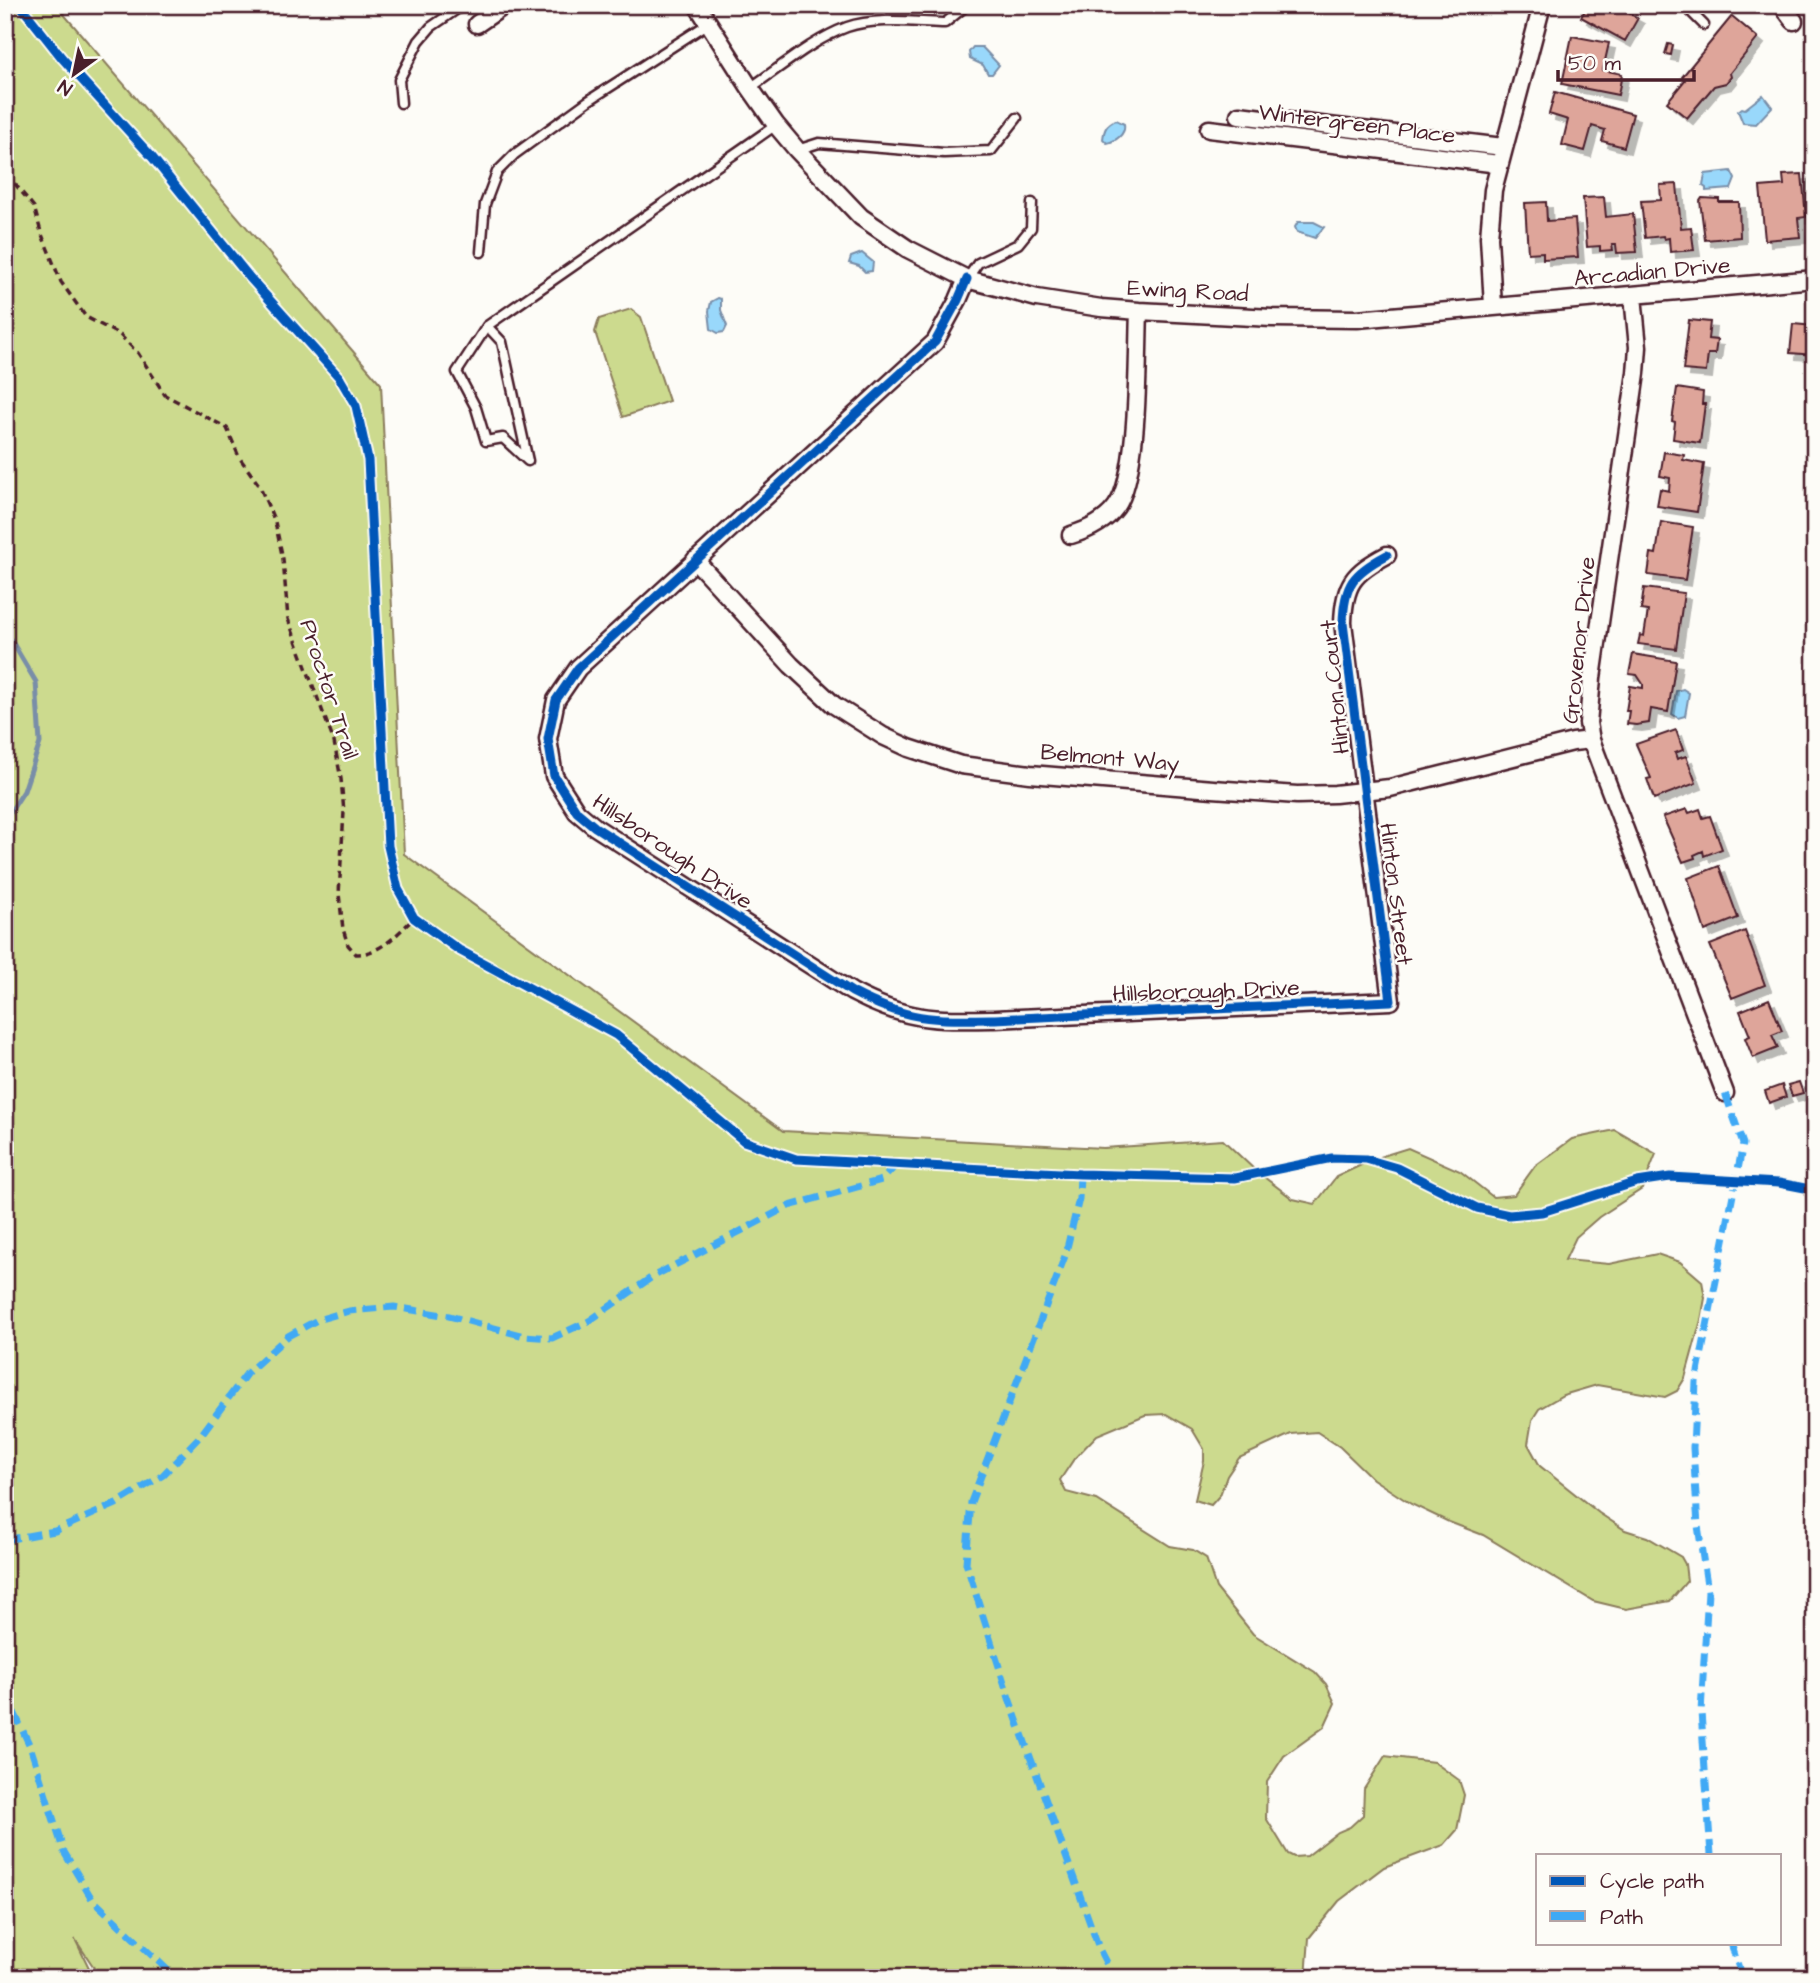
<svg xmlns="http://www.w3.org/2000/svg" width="1820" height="1983" font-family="'Architects Daughter',sans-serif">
<defs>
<filter id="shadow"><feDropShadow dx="6" dy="6" stdDeviation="0" flood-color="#0004"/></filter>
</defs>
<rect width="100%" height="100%" fill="#fdfcf7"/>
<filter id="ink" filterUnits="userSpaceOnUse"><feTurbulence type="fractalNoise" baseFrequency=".0143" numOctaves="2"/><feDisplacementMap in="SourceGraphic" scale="14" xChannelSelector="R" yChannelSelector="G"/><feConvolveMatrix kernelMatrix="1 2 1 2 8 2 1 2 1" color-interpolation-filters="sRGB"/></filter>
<g filter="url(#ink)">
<!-- green -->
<path fill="#ccda8e" stroke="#8b7c5c" stroke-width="2" d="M5,5H56L381,384L404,854L783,1131L1103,1148L1223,1140L1256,1171L1293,1199L1315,1204L1336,1177L1376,1158L1408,1148L1460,1171L1493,1197L1514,1195L1535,1166L1572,1139L1615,1130L1656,1154L1642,1189L1599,1217L1576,1237L1565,1260L1609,1264L1657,1254L1680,1262L1702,1281L1705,1298L1701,1320L1685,1378L1677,1391L1665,1397L1597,1385L1563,1395L1539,1409L1532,1420L1528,1444L1540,1466L1599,1513L1625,1530L1647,1537L1681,1557L1685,1564L1687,1581L1670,1601L1626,1609L1593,1601L1483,1535L1449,1522L1411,1504L1373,1479L1340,1447L1317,1432L1291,1434L1239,1458L1227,1476L1220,1495L1211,1505L1195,1500L1204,1461V1449L1192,1429L1166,1414L1145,1415L1097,1435L1074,1459L1060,1480L1066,1492L1097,1500L1170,1546L1193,1550L1206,1558L1216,1588L1253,1634L1315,1672L1326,1684L1335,1703L1324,1727L1284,1756L1267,1782L1266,1818L1288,1854L1294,1857L1307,1856L1338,1832L1350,1827L1363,1815L1364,1789L1385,1756L1434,1762L1459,1780L1464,1795L1457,1830L1444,1845L1384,1867L1339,1901L1309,1938L1306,1978H101L75,1939L94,1978H5Z
M631,309L641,317L669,401L623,417L595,332L599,319Z"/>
<!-- water -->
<path fill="#99d8fb" stroke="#798ea8" stroke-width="2" d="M973,47H982L999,65L992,74H988L983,65L970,59L969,52Z
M1763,95L1772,107L1756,124L1743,123L1738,111L1742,108L1745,109Z
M1116,120L1124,124C1126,134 1116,141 1107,143L1103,139C1104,130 1106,124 1116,120Z
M1731,171L1735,179L1731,189L1706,191V188L1703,186L1705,174Z
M1298,222H1314L1324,227L1315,238L1297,232L1295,227Z
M862,253L873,262L872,271L865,272L859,266L849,263L851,257Z
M718,298L721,299V310L727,326L724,332L718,333L711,329L709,311L711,302Z
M1683,689L1689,693L1685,716L1678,718L1672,714L1676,691Z"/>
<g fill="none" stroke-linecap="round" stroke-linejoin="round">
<!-- stream -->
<path stroke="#798ea8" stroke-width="5" d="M5,630L36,682L40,743L24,791L5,820"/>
</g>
<!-- building -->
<path fill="#dea59a" stroke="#4a1f2b" stroke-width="2" filter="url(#shadow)" d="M1588,5H1631L1627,12L1638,18L1625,41L1581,17Z
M1732,16L1758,38L1730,73L1731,77L1726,83L1714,86L1687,118L1667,102L1685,80L1682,77Z
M1572,36L1609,43L1603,70L1622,74L1618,95L1562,84Z
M1668,44L1673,45L1671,55L1665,54Z
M1555,92L1633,114L1624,147L1602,141L1605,130L1592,126L1585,151L1562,145L1568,120L1549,114Z
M1802,174L1806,217L1798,218L1800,237L1765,240L1760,187L1784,185L1783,175Z
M1677,184L1681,228L1691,227L1694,250L1670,252L1669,238L1664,239L1663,236L1645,238L1641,201L1661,200L1660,185Z
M1604,197L1606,217L1633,214L1637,252L1617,253L1616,245H1612L1613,250L1600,251V246L1587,247L1583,198Z
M1702,198L1719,199V202H1739L1740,237L1705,240L1700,201Z
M1546,202L1547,221L1575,219L1578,257L1543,259V252L1528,253L1525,203Z
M1689,320L1710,322L1708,339L1717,340L1715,354H1708L1706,372L1683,370Z
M1793,324L1815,326V355L1790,353Z
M1677,388L1703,392L1702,404H1705L1700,443L1673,439L1675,422L1672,421Z
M1664,452L1684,455L1683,460L1704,464L1697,512L1657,506L1660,489L1669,491L1670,478L1660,476Z
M1661,522L1693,527L1685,580L1648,575L1651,553L1656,554Z
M1644,588L1684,593L1676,649L1638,644L1640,635L1644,636L1648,611L1641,610Z
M1633,654L1676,661L1668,712L1651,709L1649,723L1636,725L1627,724L1629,711H1626L1630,686L1643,688V684L1637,675L1629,674Z
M1676,730L1683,750L1675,753L1677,759L1686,756L1696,783L1654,799L1647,779L1651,778L1636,744Z
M1687,809L1689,813L1700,809L1703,818L1710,816L1722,849L1704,856L1703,851L1694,855L1695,858L1683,862L1663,817Z
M1719,866L1738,918L1705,931L1688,878Z
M1745,931L1765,985L1732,998L1710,945Z
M1769,999L1782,1031L1772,1035L1778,1048L1753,1058L1745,1038L1750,1036L1740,1011Z
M1799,1082L1803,1093L1792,1096L1788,1085Z
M1782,1085L1786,1097L1769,1103L1765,1091Z"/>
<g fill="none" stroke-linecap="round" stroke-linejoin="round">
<!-- lane casing -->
<g stroke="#4a1f2b" stroke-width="13">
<path id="lane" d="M1684,5L1704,25
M750,88C780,68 812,40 847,27C874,17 916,22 945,23L967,5
M401,103L399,80L419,41L431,27L463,5
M797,150L819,143L944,153L991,151L1017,118
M481,252L485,204L497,172L515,154L588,101L709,23
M967,279L978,263L1018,244L1031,228L1032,203
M487,326L502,342L528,461L503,438L486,441L476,408L457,372L487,326L776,125"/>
</g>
<!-- street casing -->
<g stroke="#4a1f2b" stroke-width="21">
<path id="street" d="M697,5L750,88L776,125L797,150L861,217L908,249L967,279L1037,298L1101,308L1139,311L1272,318L1357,319L1815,279
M1782,5L1794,21
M477,24L505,5
M1239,115L1503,147
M1209,129L1499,164
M967,279L958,300L935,342L578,668L556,700L548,739L554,776L577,812L595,827L852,992C907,1021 934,1020 995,1019L1391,1001L1343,623C1344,584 1353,573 1387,555
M1633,296L1638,347L1636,373L1592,678L1588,723L1591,740L1725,1093
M1493,306L1489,237L1493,190L1542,5
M1071,535C1088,530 1105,522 1116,507C1140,474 1137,355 1139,311
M695,560L791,665L834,705L883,736L909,748L961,765L1030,774L1213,789L1297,795L1335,794L1390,788L1573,742L1591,740"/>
</g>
<!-- path -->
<path stroke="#4a1f2b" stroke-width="3.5" stroke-dasharray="7 5" stroke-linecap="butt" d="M5,177L10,178L34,207L41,232L61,282L86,317L120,335L138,353L165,395L227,428L239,457L259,485L275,522L283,559L288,619L334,742L341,779L344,812L339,894L343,929L348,945L356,954C381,954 397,934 414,918"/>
<!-- lane -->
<use href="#lane" stroke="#fdfcf7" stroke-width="8"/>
<!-- street -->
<use href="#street" stroke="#fdfcf7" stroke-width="16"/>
<!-- quiet -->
<path stroke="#3fa9f5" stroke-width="7" stroke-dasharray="14 7" stroke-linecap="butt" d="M1080,1174L1079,1199L1065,1256L971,1502L966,1563L1009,1698L1100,1951L1114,1978
M5,1540L55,1531L116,1504L163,1475L201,1435L247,1373L288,1336L317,1320L349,1311L394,1307L449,1316L524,1336L552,1338L589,1321L652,1277L789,1206L882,1180L898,1163
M5,1693L30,1746L64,1852L92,1899L176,1978
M1711,1855L1701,1712L1708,1591L1698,1526L1693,1448L1696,1382L1743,1144L1725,1093
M1731,1943L1742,1978"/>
<!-- cycleway casing -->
<g stroke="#fdfcf7" stroke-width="13">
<path id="cycleway" d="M20,5L62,58L152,157L250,278L339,377L356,406L368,460L388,846L398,889L414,918L459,950L616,1035L744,1141L796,1159L1080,1174L1235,1178L1332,1158L1366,1159L1397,1168L1477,1208L1509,1215L1542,1212L1637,1182L1670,1177L1779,1183L1815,1190
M967,279L958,300L935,342L578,668L556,700L548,739L554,776L577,812L595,827L852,992C907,1021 934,1020 995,1019L1391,1001L1343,623C1344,584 1353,573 1387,555"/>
</g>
<!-- cycleway -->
<use href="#cycleway" stroke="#0057b8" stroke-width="9"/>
</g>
</g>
<g text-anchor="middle" stroke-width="5" stroke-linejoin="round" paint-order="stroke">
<!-- street labels -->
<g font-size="23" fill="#4a1f2b" stroke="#fdfcf7">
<text transform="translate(1357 123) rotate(7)" y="8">Wintergreen Place</text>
<text transform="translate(1652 271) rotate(-5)" y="8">Arcadian Drive</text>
<text transform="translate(1188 290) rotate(3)" y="8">Ewing Road</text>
<text transform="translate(1578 640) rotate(-84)" y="8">Grovenor Drive</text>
<text transform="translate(1334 687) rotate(-96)" y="8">Hinton Court</text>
<text transform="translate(330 689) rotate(72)" y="8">Proctor Trail</text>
<text transform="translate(1110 757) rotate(5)" y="8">Belmont Way</text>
<text transform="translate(673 851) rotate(34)" y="8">Hillsborough Drive</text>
<text transform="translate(1397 894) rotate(83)" y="8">Hinton Street</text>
<text transform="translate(1206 990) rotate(-2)" y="8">Hillsborough Drive</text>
</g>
</g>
<!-- margin -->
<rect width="1820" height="1983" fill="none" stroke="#fdfcf7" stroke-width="28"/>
<rect x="14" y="14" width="1792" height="1955" fill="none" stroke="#4a1f2b" stroke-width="2.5" filter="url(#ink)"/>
<!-- legend -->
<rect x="1536" y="1854" width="245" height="91" fill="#fdfcf7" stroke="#b5a4a5" stroke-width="2"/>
<rect x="1550" y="1876" width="35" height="10" fill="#0057b8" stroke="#b5a4a5" stroke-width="2"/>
<text x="1600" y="1888" font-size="21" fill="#4a1f2b">Cycle path</text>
<rect x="1550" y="1911" width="35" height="10" fill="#3fa9f5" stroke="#b5a4a5" stroke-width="2"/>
<text x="1600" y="1924" font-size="21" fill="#4a1f2b">Path</text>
<!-- north arrow -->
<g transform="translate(74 74) rotate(213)" stroke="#fdfcf7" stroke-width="5" paint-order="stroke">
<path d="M0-5L12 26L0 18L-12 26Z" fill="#4a1f2b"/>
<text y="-10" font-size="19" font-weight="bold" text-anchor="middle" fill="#4a1f2b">N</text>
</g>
<!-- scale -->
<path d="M1558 70v10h136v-10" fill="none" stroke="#4a1f2b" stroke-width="3.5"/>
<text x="1568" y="70" font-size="21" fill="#4a1f2b" stroke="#fdfcf7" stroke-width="5" paint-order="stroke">50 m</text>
</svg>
